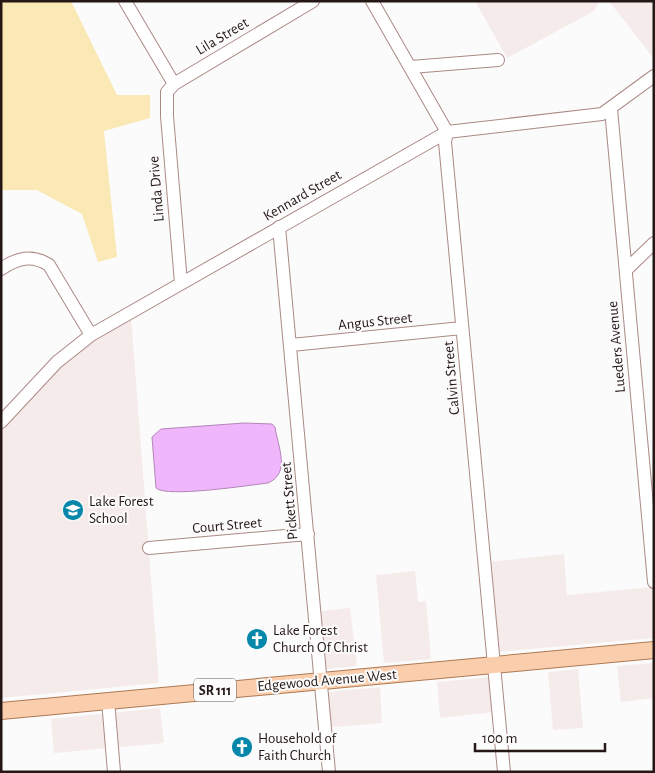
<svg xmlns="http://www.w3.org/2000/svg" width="655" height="773" font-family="'Alegreya Sans',sans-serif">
<rect width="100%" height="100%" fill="#fbfbfb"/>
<!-- built -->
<path fill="#f5ebea" d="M475,1H600L594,11L507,58Z
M609,1H654V59Z
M131,316L159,683L1,698V427L74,353Z
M564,554L567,595L654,587V638L497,652L488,562Z
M415,571L418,602L426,601L431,659L384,663L376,575Z
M350,608L357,666L316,670L311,612Z
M653,663L654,698L621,702L617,666Z
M578,669L583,728L553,730L548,672Z
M490,677L495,712L440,718L437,682Z
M380,687L382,723L321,728L317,693Z
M160,708L164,743L54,753L51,719Z"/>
<!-- green -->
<path fill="#fbe9b5" d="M1,1H71L117,95H150V118L104,131L117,257L98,262L82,214L37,190H1Z"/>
<!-- water -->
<path fill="#f0b6fc" stroke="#b386b7" d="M244,423L272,424L275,427C278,447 291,473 268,483C251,485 166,498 156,488L152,437L161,429Z"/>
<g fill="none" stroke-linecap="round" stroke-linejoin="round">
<!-- minor casing -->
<g stroke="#ab8985" stroke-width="14">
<path id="minor" d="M125,1L174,84
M372,1L447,132L445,142L504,772
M411,67L498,60
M611,109L654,582
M279,227L329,772
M1,269C17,258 32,254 49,265L91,335
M626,270L654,243
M181,283L167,116V92L174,84L313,1
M291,345L462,328
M1,422L57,362L91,335L447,132L602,114L654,76
M149,548L308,534
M108,700L114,772"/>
</g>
<!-- major casing -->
<g stroke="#ad7954" stroke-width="18">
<path id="major" d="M1,711L654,650"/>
</g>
<!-- minor -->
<use href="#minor" stroke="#fff" stroke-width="12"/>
<!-- major -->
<use href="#major" stroke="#faceac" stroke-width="16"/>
</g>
<!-- icons -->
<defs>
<g id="school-disc" transform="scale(1.125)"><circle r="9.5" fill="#0788aa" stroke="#fbfbfb"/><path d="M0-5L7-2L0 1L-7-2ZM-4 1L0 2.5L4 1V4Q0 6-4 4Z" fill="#fff"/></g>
<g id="church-disc" transform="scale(1.125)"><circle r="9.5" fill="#0788aa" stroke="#fbfbfb"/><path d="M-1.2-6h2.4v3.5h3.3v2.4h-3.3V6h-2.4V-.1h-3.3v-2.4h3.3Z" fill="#fff"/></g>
</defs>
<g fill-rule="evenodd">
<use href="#school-disc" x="73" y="510"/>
<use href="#church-disc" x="257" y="639"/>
<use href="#church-disc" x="242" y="747"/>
</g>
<g text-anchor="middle" stroke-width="4" stroke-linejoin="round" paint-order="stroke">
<!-- shield labels -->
<rect fill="#fbfbfb" stroke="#645b5b" stroke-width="1" x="194" y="678.5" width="42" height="23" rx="4"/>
<g font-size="14" font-weight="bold" fill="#241716">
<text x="215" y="695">SR 111</text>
</g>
<!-- street labels -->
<g font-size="15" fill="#241716" stroke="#fbfbfb">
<text transform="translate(222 36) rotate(-31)" y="5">Lila Street</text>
<text transform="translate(156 189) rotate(-95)" y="5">Linda Drive</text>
<text transform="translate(302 195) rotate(-30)" y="5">Kennard Street</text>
<text transform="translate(375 321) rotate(-6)" y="5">Angus Street</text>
<text transform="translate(616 347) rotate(-95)" y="5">Lueders Avenue</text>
<text transform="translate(451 378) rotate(-95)" y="5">Calvin Street</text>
<text transform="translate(289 501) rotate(-95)" y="5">Pickett Street</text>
<text transform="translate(227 525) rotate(-5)" y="5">Court Street</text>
<text transform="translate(327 680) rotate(-5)" y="5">Edgewood Avenue West</text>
</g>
<!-- poi labels -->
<g font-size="15" fill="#241716" stroke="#fbfbfb" text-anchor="start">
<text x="89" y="506">Lake Forest<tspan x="89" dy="17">School</tspan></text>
<text x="273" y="635">Lake Forest<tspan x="273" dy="17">Church Of Christ</tspan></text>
<text x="258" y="743">Household of<tspan x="258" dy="17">Faith Church</tspan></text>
</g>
</g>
<!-- border -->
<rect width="655" height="773" fill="none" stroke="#241716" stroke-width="5"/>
<!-- scale -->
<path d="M475 743v8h130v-8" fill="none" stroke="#241716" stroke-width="2.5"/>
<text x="482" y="743" font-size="15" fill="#241716" stroke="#fbfbfb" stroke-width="4" paint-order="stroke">100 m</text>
</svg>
